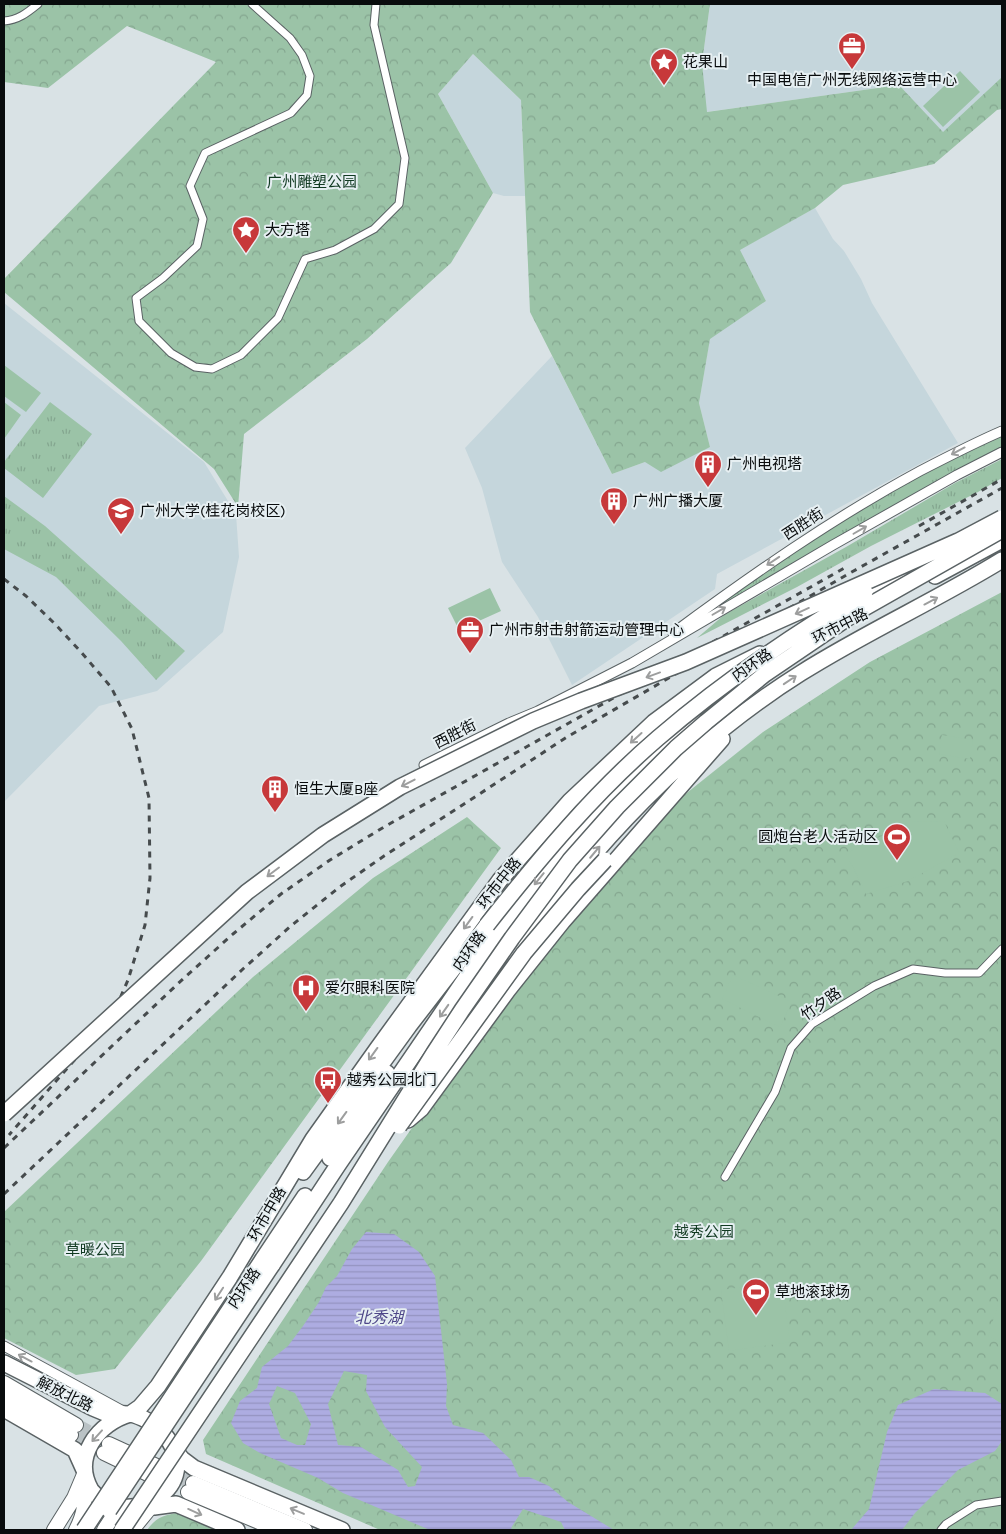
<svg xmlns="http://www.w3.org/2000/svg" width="1006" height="1534" font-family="Karla,'Noto Sans SC',sans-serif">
<defs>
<pattern id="grass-tufts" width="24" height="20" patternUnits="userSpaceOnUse" patternTransform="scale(1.25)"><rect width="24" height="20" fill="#9bc3a7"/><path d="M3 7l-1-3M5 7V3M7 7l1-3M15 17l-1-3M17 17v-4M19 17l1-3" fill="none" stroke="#84a68f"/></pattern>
<pattern id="park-crowns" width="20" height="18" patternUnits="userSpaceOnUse" patternTransform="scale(1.25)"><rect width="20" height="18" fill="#9bc3a7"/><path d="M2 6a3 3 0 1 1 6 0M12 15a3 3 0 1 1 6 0" fill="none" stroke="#84a68f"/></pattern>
<pattern id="water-rules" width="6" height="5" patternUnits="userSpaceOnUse" patternTransform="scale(1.25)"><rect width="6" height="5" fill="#adace1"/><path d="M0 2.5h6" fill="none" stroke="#9493c0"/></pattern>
</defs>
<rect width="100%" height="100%" fill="#d9e2e5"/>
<!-- built -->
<path fill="#c5d6dc" d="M710,4H1002V77L943,133L899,85L706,112L702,63Z
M473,54L521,100L525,196H504L493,193L438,94Z
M815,208L833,239L844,251L861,279L872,303L958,443L717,574L715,589L572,685L538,617L502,562L482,488L465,448L552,356L612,474L645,462L710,447L699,403L710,338L766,301L739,250Z
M4,303L204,462L236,514L239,557L223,632L157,691L99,706L4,802Z"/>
<!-- grass -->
<path fill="url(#grass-tufts)" d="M50,402L92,434L43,498L4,468V462Z
M1002,436V448L949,474L720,608L718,607L720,603C778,562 836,520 899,485C932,467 967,451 1002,436Z
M1002,459V478L978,492L871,546L797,587L697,638L724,615L846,547L955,483Z
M4,496L45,526L185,651L156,680L121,641L56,577L4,549Z"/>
<!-- park -->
<path fill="url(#park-crowns)" d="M4,4H710L702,63L707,112L899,85L943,132L1002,77V109L997,110L934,164L843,185L815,208L740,250L766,301L710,339L699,403L710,447L661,472L645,462L612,474L530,312L521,100L473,54L438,94L493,193L451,263L367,339L244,434L238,507L214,469L4,292V279L216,62L127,26L48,88L4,82Z
M1002,592V1530H380L206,1454L203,1440L388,1162L473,1041L523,974L663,812L763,732L870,662Z
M467,817L501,848L201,1261L115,1369L76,1375L4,1338V1212L253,977L373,878Z
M180,1512L220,1530H147C157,1516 164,1516 180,1512Z"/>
<!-- pitch -->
<path fill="#9bc3a7" d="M960,71L980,92L943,127L923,106Z
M4,365L41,393L26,412L4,396Z
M4,402L21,415L4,439Z
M490,588L501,611L459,630L448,608Z
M942,735L973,740L970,759L939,754Z
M944,821L959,853L908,881L866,894L846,853L911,822Z
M733,975L792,1002L780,1027L722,999Z
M782,1282L790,1342L729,1351L721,1290Z
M1002,1292V1343L988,1336Z"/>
<!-- water -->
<path fill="url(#water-rules)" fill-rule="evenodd" d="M366,1232L394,1234L419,1252L435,1276L447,1384L446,1406L453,1425L483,1433L511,1460L519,1477H529L549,1486L568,1502L614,1530H565L561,1522L523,1509L511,1528L513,1530H430L343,1493L318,1478L260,1453L243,1443L231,1423L240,1401L257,1388L262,1367L288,1346L303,1326L319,1302L326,1287L337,1276L352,1249ZM344,1371L367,1375L366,1391L385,1427L422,1467L415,1486L408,1487L398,1470L361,1447L338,1445L328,1404ZM277,1386L295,1393L311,1424L305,1445H297L281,1438L269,1404Z
M934,1389L985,1393L1002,1404V1441L995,1451L958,1470L915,1513L902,1530H851L869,1509L887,1432L898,1405Z"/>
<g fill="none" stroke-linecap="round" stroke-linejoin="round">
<!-- primary-tunnel -->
<path stroke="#bac2c5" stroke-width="14" stroke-dasharray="14 7" stroke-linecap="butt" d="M76,1425L106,1442
M71,1435L104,1453
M164,1470L193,1483"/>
<!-- pedestrian casing -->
<g stroke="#5a6264" stroke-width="9">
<path id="pedestrian" d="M252,4L290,38L302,55L310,76L307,95L291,113L205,153L190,186L203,219L197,246L163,278L136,298L139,321L171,353L195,367L212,369L241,355L278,318L305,259L335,250L374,229L399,204L405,158L374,25L376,4
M4,21C18,20 27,13 38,4
M725,1177L775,1092L791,1048L812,1024L874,986L913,969L945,973H979L1002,949
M941,1530L946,1524L976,1505L1002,1501"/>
</g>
<!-- minor casing -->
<g stroke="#5a6264" stroke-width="11">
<path id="minor" d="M673,633C753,574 833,518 920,471C947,457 974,443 1002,431
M424,765L509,723L538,711L632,663L833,545L957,475L1002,452
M4,1346L125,1412"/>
</g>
<!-- primary casing -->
<g stroke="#5a6264" stroke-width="16">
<path id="primary" d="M4,1383L76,1425
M4,1395L71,1435
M109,1444L159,1467
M104,1453L154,1477
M193,1483L305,1530
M188,1492L278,1530
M54,1530L74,1498L85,1472
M76,1530C86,1511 85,1499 85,1478
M104,1530L117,1510
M132,1530L150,1508"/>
</g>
<!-- trunk casing -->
<g stroke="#5a6264" stroke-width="18">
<path id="trunk" d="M935,576L1002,540
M855,599L938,559
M512,958C592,847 685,746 801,673C866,632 937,600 1002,560
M408,1120L421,1109L508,990L563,921L722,739
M330,1158L387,1073
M303,1172L409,1026L487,925
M263,1259L305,1196
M272,1265L338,1165L485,950C562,843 649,740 762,670
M4,1363L93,1408L105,1413L128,1414
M4,1409L75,1450L84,1470
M130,1414L140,1407L158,1386L230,1277L313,1139L377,1049L500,880L570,801L654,722L716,676L760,654
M130,1414C141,1416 155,1424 163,1433C210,1486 125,1534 91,1490C72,1457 98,1423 130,1414Z
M174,1449L182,1459L194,1468L342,1530
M154,1507L176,1504L237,1530"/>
</g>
<!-- pedestrian -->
<use href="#pedestrian" stroke="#fff" stroke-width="7"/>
<!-- minor -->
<use href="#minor" stroke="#fff" stroke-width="9"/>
<!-- primary -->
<use href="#primary" stroke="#fff" stroke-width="14"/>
<!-- trunk -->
<use href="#trunk" stroke="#fff" stroke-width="15"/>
<!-- rail -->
<path stroke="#464b4d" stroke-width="3" stroke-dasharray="6 6" stroke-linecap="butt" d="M919,526L1002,479
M4,579L26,596L55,624L81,652L111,687L132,729L149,798L150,878L145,925L128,980L112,1017L9,1135
M4,1148L184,978L233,934L281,894L330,860L384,827L848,566
M4,1194L244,968L292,925L341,886L384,856L567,737L850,573L1002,488"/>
<!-- trunk-bridge casing -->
<g stroke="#5a6264" stroke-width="18" stroke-linecap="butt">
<path id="trunk-bridge" d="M951,545L1002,518
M487,925C539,859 594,793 658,738C722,683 792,635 865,592
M4,1114L247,892L323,835L400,787L533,721L581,701L686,662L958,541
M399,1126L524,953L578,889L605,860
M109,1510L272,1265
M84,1530L263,1259
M122,1530L341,1203L434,1053L462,1010L512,938L570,860L617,807L676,748L706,722L765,674L852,615L1002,530"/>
</g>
<!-- trunk-bridge -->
<use href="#trunk-bridge" stroke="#fff" stroke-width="15"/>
</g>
<!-- one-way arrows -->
<defs><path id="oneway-shaft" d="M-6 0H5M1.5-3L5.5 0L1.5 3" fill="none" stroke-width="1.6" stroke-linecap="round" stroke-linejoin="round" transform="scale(1.25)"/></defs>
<g stroke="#9d9e9e">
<use href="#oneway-shaft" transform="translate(958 451) rotate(152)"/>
<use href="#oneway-shaft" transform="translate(860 530) rotate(-30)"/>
<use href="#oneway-shaft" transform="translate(773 561) rotate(146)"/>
<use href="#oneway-shaft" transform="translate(931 601) rotate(-28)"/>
<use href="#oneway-shaft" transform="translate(719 611) rotate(-30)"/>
<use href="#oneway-shaft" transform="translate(802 611) rotate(156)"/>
<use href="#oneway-shaft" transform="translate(653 675) rotate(160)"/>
<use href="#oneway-shaft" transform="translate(790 680) rotate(-34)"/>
<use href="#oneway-shaft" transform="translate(636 738) rotate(138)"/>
<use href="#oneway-shaft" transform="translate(408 783) rotate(153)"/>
<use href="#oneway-shaft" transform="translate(595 852) rotate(-50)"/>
<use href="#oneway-shaft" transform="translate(273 872) rotate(143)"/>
<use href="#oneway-shaft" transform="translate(539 879) rotate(129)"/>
<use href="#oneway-shaft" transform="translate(468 923) rotate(126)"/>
<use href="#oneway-shaft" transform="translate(444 1011) rotate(125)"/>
<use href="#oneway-shaft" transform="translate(373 1054) rotate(126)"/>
<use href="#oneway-shaft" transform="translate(342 1118) rotate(126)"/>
<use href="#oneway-shaft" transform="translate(219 1294) rotate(123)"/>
<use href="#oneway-shaft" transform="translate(25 1358) rotate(-152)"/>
<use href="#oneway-shaft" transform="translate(97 1436) rotate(132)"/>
<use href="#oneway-shaft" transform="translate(297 1511) rotate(-157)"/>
<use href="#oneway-shaft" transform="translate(195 1512) rotate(24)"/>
</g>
<!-- icons -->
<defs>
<g id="office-pin" transform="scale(1.4375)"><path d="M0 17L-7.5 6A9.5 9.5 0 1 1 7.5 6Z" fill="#c7383a" stroke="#e6eff2"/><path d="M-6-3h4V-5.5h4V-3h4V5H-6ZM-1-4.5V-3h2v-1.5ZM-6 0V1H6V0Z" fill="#fff"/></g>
<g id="sight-pin" transform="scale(1.4375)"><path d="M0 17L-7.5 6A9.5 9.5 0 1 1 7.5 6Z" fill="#c7383a" stroke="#e6eff2"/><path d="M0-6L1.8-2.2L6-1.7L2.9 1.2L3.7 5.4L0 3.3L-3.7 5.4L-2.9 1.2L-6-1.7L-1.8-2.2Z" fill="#fff"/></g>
<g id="building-pin" transform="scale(1.4375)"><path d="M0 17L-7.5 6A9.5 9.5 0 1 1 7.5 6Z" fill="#c7383a" stroke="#e6eff2"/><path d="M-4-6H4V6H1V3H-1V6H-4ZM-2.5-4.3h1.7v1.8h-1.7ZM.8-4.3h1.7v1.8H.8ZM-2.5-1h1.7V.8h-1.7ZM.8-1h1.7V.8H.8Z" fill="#fff"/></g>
<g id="university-pin" transform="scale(1.4375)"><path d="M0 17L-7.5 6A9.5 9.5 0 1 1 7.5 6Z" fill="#c7383a" stroke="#e6eff2"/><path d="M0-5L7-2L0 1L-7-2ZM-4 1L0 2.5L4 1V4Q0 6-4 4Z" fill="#fff"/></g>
<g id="stadium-pin" transform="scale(1.4375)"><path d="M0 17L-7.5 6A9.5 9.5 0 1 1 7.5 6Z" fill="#c7383a" stroke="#e6eff2"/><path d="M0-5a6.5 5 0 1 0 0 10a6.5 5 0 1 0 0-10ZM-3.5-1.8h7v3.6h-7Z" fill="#fff"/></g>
<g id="hospital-pin" transform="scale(1.4375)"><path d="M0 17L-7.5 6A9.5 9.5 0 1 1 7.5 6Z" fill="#c7383a" stroke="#e6eff2"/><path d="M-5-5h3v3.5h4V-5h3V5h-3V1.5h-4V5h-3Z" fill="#fff"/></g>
<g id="bus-pin" transform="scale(1.4375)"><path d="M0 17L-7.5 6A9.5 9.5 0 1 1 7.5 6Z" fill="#c7383a" stroke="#e6eff2"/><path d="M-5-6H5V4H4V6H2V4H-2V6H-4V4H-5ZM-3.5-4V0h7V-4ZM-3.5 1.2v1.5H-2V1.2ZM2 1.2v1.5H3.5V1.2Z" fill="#fff"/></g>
</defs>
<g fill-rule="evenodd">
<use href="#office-pin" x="852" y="46"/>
<use href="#sight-pin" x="664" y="62"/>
<use href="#sight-pin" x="246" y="230"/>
<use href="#building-pin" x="708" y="464"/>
<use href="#building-pin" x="614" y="501"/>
<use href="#university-pin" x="121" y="511"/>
<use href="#office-pin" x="470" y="630"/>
<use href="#building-pin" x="275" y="789"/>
<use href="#stadium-pin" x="897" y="837"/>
<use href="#hospital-pin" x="306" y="988"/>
<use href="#bus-pin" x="328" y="1080"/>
<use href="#stadium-pin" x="756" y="1292"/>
</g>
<g text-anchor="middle" stroke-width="4" stroke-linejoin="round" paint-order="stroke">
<!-- poi labels -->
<g font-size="15" fill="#090c0d" stroke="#e6eff2" text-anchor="start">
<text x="683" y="67">花果山</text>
<text x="852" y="85" text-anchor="middle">中国电信广州无线网络运营中心</text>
<text x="265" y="235">大方塔</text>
<text x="727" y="469">广州电视塔</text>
<text x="633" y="506">广州广播大厦</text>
<text x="140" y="516">广州大学(桂花岗校区)</text>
<text x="489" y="635">广州市射击射箭运动管理中心</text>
<text x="294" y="794">恒生大厦B座</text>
<text x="878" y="842" text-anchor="end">圆炮台老人活动区</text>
<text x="325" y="993">爱尔眼科医院</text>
<text x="347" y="1085">越秀公园北门</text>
<text x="775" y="1297">草地滚球场</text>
</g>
<!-- park labels -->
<g font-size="15" fill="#113a22" stroke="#e6eff2">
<text x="312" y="187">广州雕塑公园</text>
<text x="704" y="1237">越秀公园</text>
<text x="95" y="1255">草暖公园</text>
</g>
<!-- street labels -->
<g font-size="15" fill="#090c0d" stroke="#e6eff2">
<text transform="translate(803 524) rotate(-33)" y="5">西胜街</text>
<text transform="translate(840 626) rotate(-27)" y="5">环市中路</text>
<text transform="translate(752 665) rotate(-35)" y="5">内环路</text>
<text transform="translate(455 734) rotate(-27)" y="5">西胜街</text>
<text transform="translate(499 883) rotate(-52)" y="5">环市中路</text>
<text transform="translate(469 951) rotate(-55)" y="5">内环路</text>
<text transform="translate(821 1004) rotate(-35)" y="5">竹夕路</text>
<text transform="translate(267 1214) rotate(-60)" y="5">环市中路</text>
<text transform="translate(244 1288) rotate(-56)" y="5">内环路</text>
<text transform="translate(65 1394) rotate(26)" y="5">解放北路</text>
</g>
<!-- water labels -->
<g font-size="16" font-style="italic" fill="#4d4688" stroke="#e6eff2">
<text x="379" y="1323">北秀湖</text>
</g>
</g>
<!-- border -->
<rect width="1006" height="1534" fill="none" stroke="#090c0d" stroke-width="10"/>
</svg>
